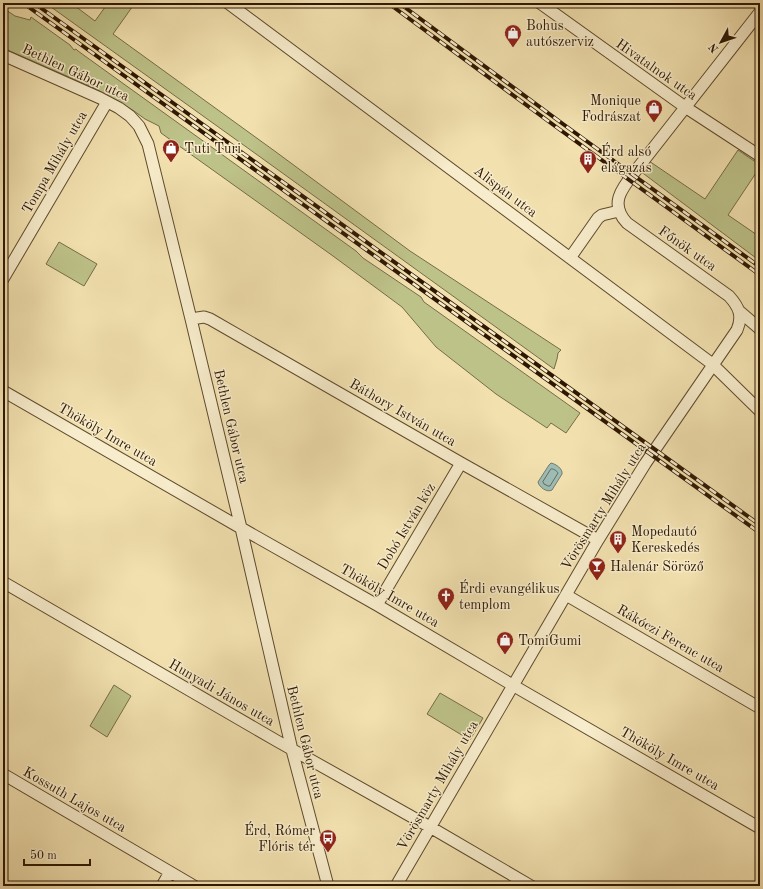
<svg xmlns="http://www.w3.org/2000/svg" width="763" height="889" font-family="'Old Standard TT',serif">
<rect width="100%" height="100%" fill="#f2e1af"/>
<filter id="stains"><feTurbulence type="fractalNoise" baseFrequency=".005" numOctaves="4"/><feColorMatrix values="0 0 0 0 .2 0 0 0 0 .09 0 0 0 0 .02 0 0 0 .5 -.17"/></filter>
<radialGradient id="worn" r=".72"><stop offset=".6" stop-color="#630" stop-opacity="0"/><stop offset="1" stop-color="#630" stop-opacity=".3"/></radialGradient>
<!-- green -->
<path fill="#bdc289" stroke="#766c46" d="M50,3H71L95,21L108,3H135L113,34L276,152L410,251L561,350L558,353L557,359L554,369L263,159L51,7L52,5Z
M3,8L15,16L30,20L31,17L70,45L74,50L76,49L78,51L356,251L363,258L421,297L424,302L580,413L566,433L551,423L547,428L496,394L436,347L402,307L333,256L161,133L159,126L145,119L134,111L96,89L3,48Z
M738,150L760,165V167L728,215L760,237V261L640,171L649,161L705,199Z
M59,242L97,264L84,286L46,264Z
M114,685L131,696L107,737L90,726Z
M440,693L483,718L470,740L427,714Z"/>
<!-- water -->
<path fill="#9dbcb4" stroke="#717a6d" d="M551,463C556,464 563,469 562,474L552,490C547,493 539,487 538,482L549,465Z"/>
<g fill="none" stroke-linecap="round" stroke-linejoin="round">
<!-- shore -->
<path stroke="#666a5b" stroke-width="1" d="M551,469C553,468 557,471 558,473L550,486H548L544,484L543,482Z"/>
<!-- minor casing -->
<g stroke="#5f4a2d" stroke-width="13">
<path id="minor" d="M228,3L711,363L760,411
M540,3L685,107L760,156
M3,55L100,98L119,108L130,116L139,126L148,144L191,319L241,528L292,750L328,886
M570,258L598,218L602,215L619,211
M3,279L107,102
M739,311L760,329
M191,319L204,317L210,319L461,463L598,540
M3,391L241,528L377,605L521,690L760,828
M3,582L277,741L430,827L531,886
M566,595L760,708
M377,605L461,463
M3,774L194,886
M162,886L170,872
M396,886L598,540L645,464L737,330C743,316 739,307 729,296L627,223C608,203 623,187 637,169L760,12"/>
</g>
<!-- minor -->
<use href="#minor" stroke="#f7eccb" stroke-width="11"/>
<!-- rail casing -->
<g stroke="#2e1702" stroke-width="4">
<path id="rail" d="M23,3L760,533
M34,3L760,525
M388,3L559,129L760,275
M399,3L563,124L760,267"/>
</g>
<!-- rail -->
<use href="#rail" stroke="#f7eccb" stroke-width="2.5" stroke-dasharray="8" stroke-linecap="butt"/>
</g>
<!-- icons -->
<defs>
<g id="shop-pin" transform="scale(0.9)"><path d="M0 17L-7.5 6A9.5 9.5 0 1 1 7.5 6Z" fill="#8f2418" stroke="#f7eccb"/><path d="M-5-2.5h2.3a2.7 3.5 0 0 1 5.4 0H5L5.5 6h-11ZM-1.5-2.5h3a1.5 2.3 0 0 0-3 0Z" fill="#fff"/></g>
<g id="building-pin" transform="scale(0.9)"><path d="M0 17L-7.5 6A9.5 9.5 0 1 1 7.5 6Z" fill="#8f2418" stroke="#f7eccb"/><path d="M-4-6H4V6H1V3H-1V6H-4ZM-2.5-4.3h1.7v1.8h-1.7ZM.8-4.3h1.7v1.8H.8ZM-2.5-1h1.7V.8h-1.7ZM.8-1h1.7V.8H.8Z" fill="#fff"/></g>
<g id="bar-pin" transform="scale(0.9)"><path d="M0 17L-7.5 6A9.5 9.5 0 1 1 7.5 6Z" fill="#8f2418" stroke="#f7eccb"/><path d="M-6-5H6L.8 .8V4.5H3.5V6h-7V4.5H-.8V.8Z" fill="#fff"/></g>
<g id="church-pin" transform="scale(0.9)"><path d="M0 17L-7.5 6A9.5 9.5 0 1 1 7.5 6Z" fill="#8f2418" stroke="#f7eccb"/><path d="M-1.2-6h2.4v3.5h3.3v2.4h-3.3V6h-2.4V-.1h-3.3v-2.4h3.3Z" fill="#fff"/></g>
<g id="bus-pin" transform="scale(0.9)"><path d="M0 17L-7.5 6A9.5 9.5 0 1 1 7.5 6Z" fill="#8f2418" stroke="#f7eccb"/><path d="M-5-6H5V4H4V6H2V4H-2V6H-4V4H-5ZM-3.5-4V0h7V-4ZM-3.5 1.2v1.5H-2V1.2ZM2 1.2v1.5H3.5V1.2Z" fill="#fff"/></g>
</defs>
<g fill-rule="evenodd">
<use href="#shop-pin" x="513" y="33"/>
<use href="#shop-pin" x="654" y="108"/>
<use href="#shop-pin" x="171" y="148"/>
<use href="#building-pin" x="588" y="159"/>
<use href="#building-pin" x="618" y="539"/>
<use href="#bar-pin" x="597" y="566"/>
<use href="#church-pin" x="446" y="596"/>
<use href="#shop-pin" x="505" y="640"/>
<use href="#bus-pin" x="328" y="838"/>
</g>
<g text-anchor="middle" stroke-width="3" stroke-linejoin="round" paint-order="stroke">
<!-- poi labels -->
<g font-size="14" fill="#2e1702" stroke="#f7eccb" text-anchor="start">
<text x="526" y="30">Bohus<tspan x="526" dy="16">autószerviz</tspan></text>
<text x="641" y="105" text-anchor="end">Monique<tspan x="641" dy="16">Fodrászat</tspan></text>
<text x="184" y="153">Tuti Turi</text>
<text x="601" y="156">Érd alsó<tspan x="601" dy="16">elágazás</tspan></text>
<text x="631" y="536">Mopedautó<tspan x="631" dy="16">Kereskedés</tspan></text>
<text x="610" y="571">Halenár Söröző</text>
<text x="459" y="593">Érdi evangélikus<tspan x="459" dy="16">templom</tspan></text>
<text x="518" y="645">TomiGumi</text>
<text x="315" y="835" text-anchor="end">Érd, Rómer<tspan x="315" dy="16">Flóris tér</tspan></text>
</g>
<!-- street labels -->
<g font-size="14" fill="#2e1702" stroke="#f7eccb">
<text transform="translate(657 69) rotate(35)" y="5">Hivatalnok utca</text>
<text transform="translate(76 72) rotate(25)" y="5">Bethlen Gábor utca</text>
<text transform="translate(54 162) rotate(-60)" y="5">Tompa Mihály utca</text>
<text transform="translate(506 191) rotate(37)" y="5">Alispán utca</text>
<text transform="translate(688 248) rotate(35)" y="5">Főnök utca</text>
<text transform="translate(403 412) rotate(30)" y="5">Báthory István utca</text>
<text transform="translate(232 426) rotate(77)" y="5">Bethlen Gábor utca</text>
<text transform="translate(108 434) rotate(30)" y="5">Thököly Imre utca</text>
<text transform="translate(603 506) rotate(-58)" y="5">Vörösmarty Mihály utca</text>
<text transform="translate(406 526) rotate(-59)" y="5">Dobó István köz</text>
<text transform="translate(390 595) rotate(30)" y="5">Thököly Imre utca</text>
<text transform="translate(671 638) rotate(30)" y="5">Rákóczi Ferenc utca</text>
<text transform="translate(222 692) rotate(30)" y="5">Hunyadi János utca</text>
<text transform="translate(306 742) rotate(76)" y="5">Bethlen Gábor utca</text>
<text transform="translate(670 758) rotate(30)" y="5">Thököly Imre utca</text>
<text transform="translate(437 785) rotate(-60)" y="5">Vörösmarty Mihály utca</text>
<text transform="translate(75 799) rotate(30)" y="5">Kossuth Lajos utca</text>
</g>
</g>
<!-- margin -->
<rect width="763" height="889" fill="none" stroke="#f2e1af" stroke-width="16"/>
<rect x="4" y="4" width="755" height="881" fill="none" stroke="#2e1702" stroke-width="2"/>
<rect x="8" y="8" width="747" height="873" fill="none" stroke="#2e1702"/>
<!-- north arrow -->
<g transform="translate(721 42) rotate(230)" stroke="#f7eccb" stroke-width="3" paint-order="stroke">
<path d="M0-3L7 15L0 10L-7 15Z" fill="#2e1702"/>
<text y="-6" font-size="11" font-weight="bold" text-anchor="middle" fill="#2e1702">N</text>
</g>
<!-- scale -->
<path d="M24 859v6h66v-6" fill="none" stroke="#2e1702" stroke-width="2"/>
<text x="30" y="859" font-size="12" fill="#2e1702" stroke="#f7eccb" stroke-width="3" paint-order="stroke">50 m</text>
<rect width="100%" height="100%" filter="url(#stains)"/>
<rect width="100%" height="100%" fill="url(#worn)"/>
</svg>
